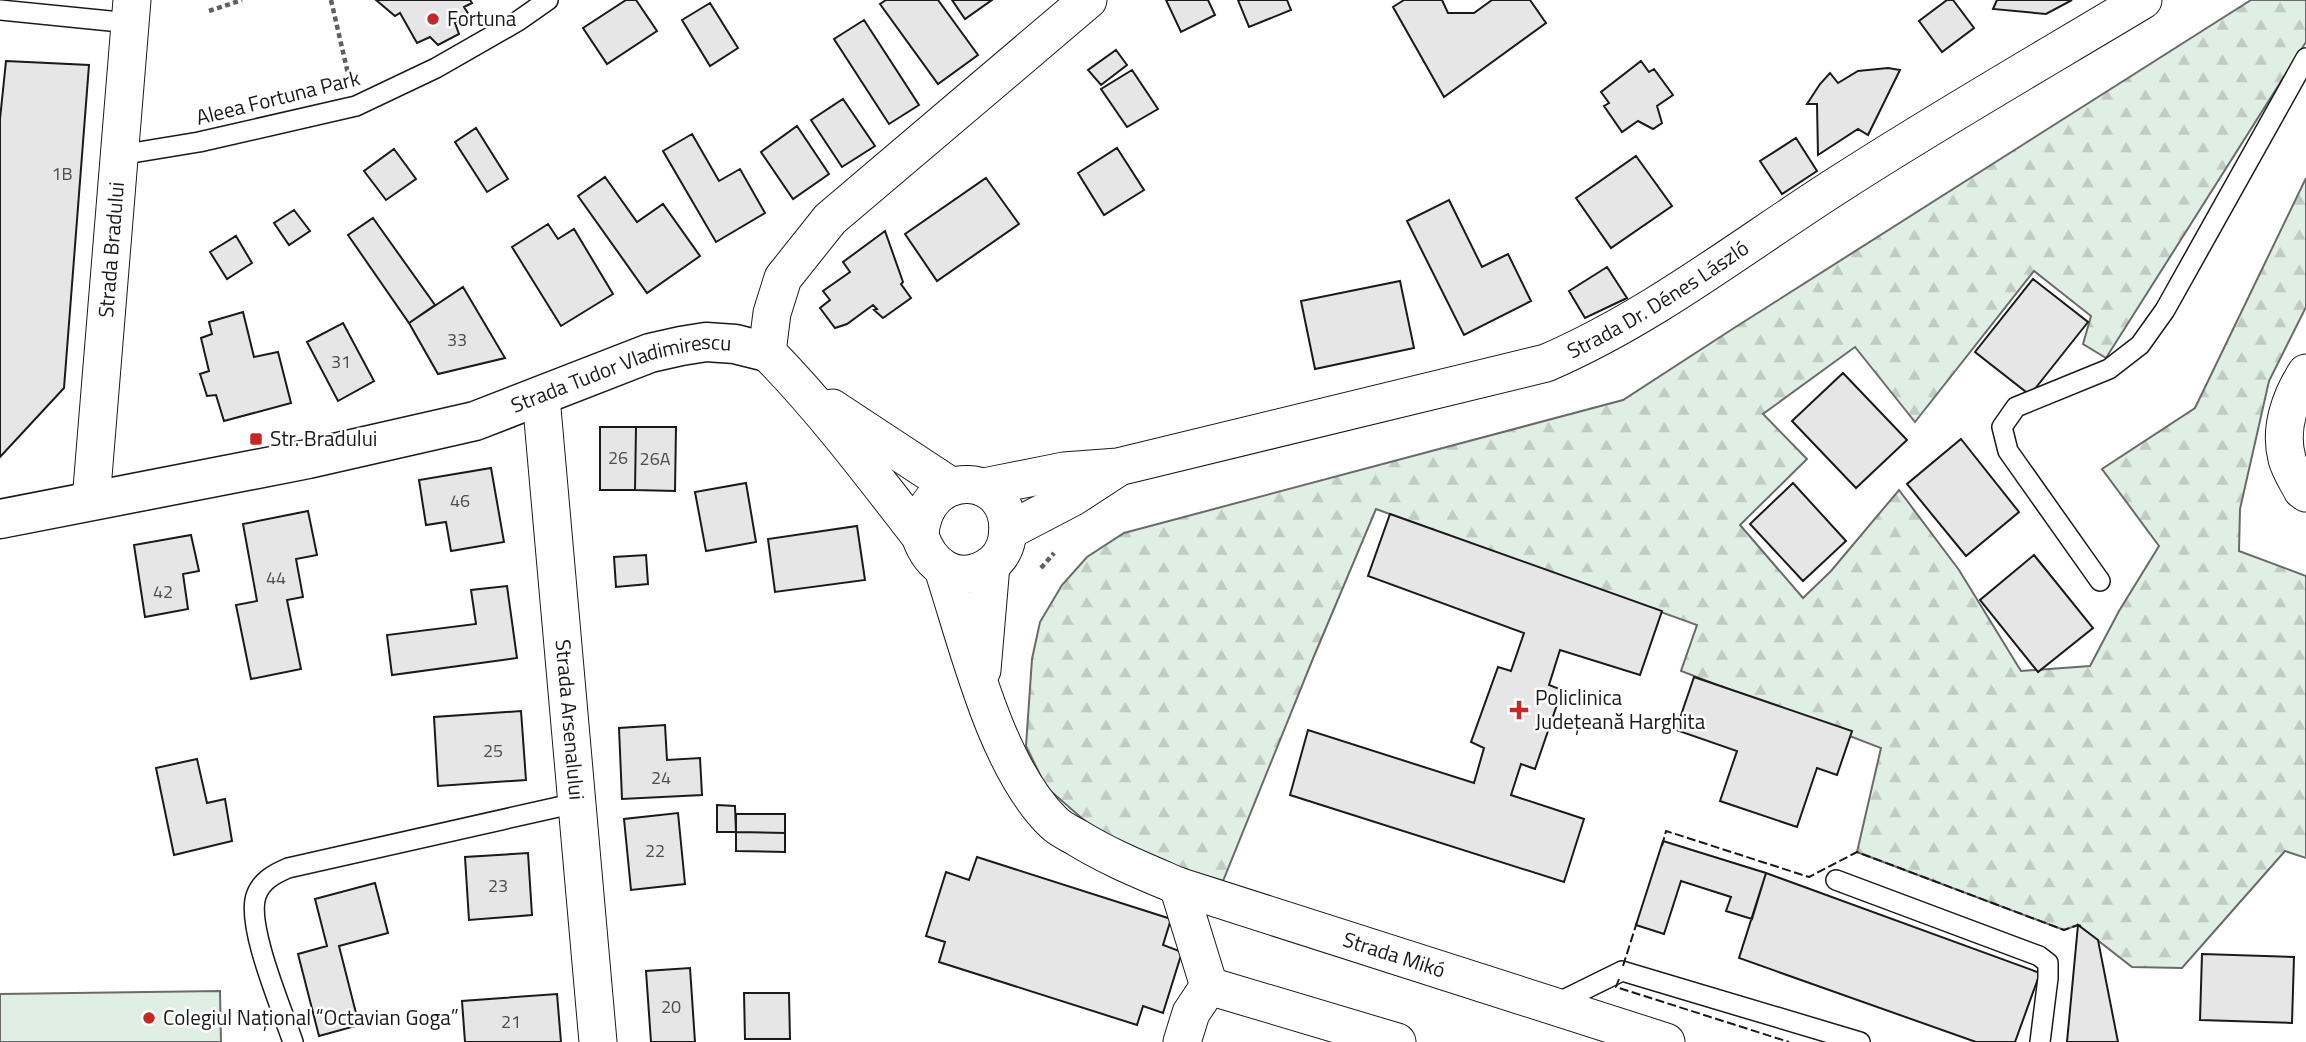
<svg xmlns="http://www.w3.org/2000/svg" width="2306" height="1042" font-family="'Titillium Web',sans-serif">
<defs>
<pattern id="forest-firs" width="22" height="20" patternUnits="userSpaceOnUse" patternTransform="scale(1.75)"><rect width="22" height="20" fill="#e0efe3"/><path d="M5 1l3.5 6h-7zM16 11l3.5 6h-7z" fill="#c0ccc2"/></pattern>
</defs>
<rect width="100%" height="100%" fill="#fff"/>
<!-- grass -->
<path fill="#e0efe3" stroke="#6a6a6a" stroke-width="2" d="M220,991L221,1042H0V994Z"/>
<!-- forest -->
<path fill="url(#forest-firs)" stroke="#6a6a6a" stroke-width="2" d="M2251,0H2306V42L2106,358L2083,344L2091,316L2034,271L1915,422L1855,347L1763,414L1807,459L1740,525L1803,598L1831,571L1899,490L1959,570L2021,671L2090,666L2119,611L2159,546L2102,469L2195,408L2306,178V307L2269,381L2240,509L2239,551L2306,576V858L2285,851L2182,968L2132,967L2078,925L2064,930L1857,852L1881,748L1681,671L1697,625L1376,509L1312,661L1223,881L1144,858L1093,828L1046,787L1026,746L1032,659L1040,622L1062,585L1087,557L1124,533L1623,400L1734,328Z"/>
<!-- building -->
<path fill="#e6e6e6" stroke="#1a1a1a" stroke-width="2" d="M376,0H470L472,3L464,7L469,15L455,23L459,34L438,45L430,37L417,43L400,13L395,16Z
M626,0H636L657,31L607,64L583,28Z
M886,0H938L978,55L938,84L880,4Z
M952,0H992L965,19Z
M1166,0H1208L1215,15L1181,32Z
M1238,0H1287L1291,10L1249,27Z
M1404,0H1442L1448,13H1474L1492,0H1530L1546,23L1444,97L1393,7Z
M1947,0H1953L1974,28L1942,52L1919,21Z
M1997,0H2072L2046,14L1993,9Z
M710,3L738,48L710,66L682,20Z
M864,20L919,105L889,124L834,39Z
M1116,50L1127,65L1101,85L1088,70Z
M6,61L89,65L64,388L0,457V119Z
M1641,61L1649,72L1654,69L1673,95L1657,106L1662,123L1653,129L1638,121L1622,132L1604,106L1609,103L1601,92Z
M1888,68L1900,70L1868,135L1858,129L1818,155L1817,104H1807L1820,84L1830,73L1838,83L1858,71Z
M1132,70L1158,109L1127,127L1101,89Z
M843,99L875,146L842,167L811,120Z
M797,126L829,174L793,199L761,152Z
M476,128L508,179L487,192L455,142Z
M692,134L719,181L740,169L765,213L716,242L663,151Z
M1796,138L1817,171L1782,194L1760,161Z
M1117,148L1144,190L1104,215L1078,173Z
M394,149L416,179L386,200L364,171Z
M1636,156L1672,206L1611,248L1576,198Z
M605,177L637,222L663,204L700,256L647,293L578,196Z
M986,178L1019,224L937,281L905,234Z
M1449,200L1482,267L1508,254L1531,301L1464,335L1407,221Z
M294,210L310,231L289,245L274,223Z
M373,218L435,305L409,323L348,235Z
M548,224L558,239L574,229L613,294L561,326L512,247Z
M885,231L903,282L901,284L911,298L883,318L874,310L877,309L873,305L847,324L835,328L820,308L830,300L823,291L850,272L843,262Z
M236,236L252,263L227,279L210,252Z
M1607,267L1627,298L1585,318L1569,291Z
M2033,279L2088,322L2030,395L1975,352Z
M1400,281L1414,348L1315,369L1301,301Z
M463,287L505,358L438,374L409,323Z
M243,312L254,357L278,352L291,403L224,421L216,395L207,396L200,374L209,371L201,338L212,334L209,322Z
M343,323L374,381L338,401L307,342Z
M1843,373L1907,440L1856,488L1792,421Z
M600,427H636L635,490H600Z
M636,427H676L675,491L635,490Z
M1961,439L2019,512L1966,556L1907,484Z
M491,468L504,542L451,551L446,522L426,525L419,480Z
M746,483L756,542L706,551L695,492Z
M1793,483L1846,541L1803,581L1750,524Z
M308,511L317,555L296,559L303,597L287,600L301,669L251,679L236,605L257,601L243,524Z
M1390,514L1662,611L1640,675L1560,650L1549,685L1562,690L1535,769L1521,764L1511,795L1584,819L1564,882L1290,795L1308,730L1474,783L1484,748L1471,742L1498,667L1511,671L1524,633L1368,576Z
M857,526L865,580L775,592L768,539Z
M191,535L199,571L183,574L188,609L145,617L134,545Z
M646,555L648,584L616,587L614,557Z
M2034,555L2093,628L2038,672L1980,600Z
M507,586L517,658L392,675L387,635L476,624L471,590Z
M1694,677L1852,731L1837,775L1817,768L1797,827L1720,801L1737,751L1676,730Z
M521,711L526,780L438,786L434,717Z
M665,725L667,760L700,758L702,795L622,799L619,728Z
M197,759L207,803L225,799L232,841L174,855L156,768Z
M717,805L735,806L736,832H717Z
M678,813L685,884L631,890L624,819Z
M736,814H785V833L736,832Z
M736,832L785,833V852L736,851Z
M1663,841L1766,873L1752,919L1726,911L1731,897L1681,881L1664,934L1636,925Z
M528,853L532,915L469,920L465,857Z
M977,857L1171,919L1163,945L1182,952L1163,1013L1143,1006L1137,1025L939,962L945,942L926,936L946,872L969,880Z
M1766,873L2040,973L2015,1042H1976L1739,958Z
M375,883L388,933L339,946L359,1025L319,1036L298,954L327,946L315,899Z
M2078,925L2098,940L2118,1042H2067Z
M2202,954L2294,957L2292,1023L2200,1020Z
M690,968L695,1042H651L646,971Z
M744,993H789L790,1039H745Z
M557,994L561,1042H465L462,1001Z"/>
<g fill="none" stroke-linecap="round" stroke-linejoin="round">
<!-- service casing -->
<g stroke="#1a1a1a" stroke-width="22">
<path id="service" d="M0,10L130,23
M120,155L199,142L356,106L436,68L518,21L548,0
M2100,581L2008,451L2002,427L2016,407L2109,369L2140,345L2165,310L2306,58
M1836,880L2039,956L2048,963V978L2040,1042
M1553,1005L1622,971L1860,1042
M293,1042C282,1009 246,926 256,896C261,881 274,874 288,868L576,803"/>
</g>
<!-- minor casing -->
<g stroke="#1a1a1a" stroke-width="39">
<g id="minor">
<path d="M2306,373C2290,398 2279,429 2287,459C2290,470 2297,480 2302,490L2306,493"/>
<path id="s1" d="M541,397L598,1042"/>
<path d="M832,408L952,487"/>
<path id="s2" d="M984,487L1064,471L1118,467L1546,363C1653,317 1746,243 1844,181C1942,118 2043,60 2143,0"/>
<path id="s3" d="M91,501L132,0"/>
<path d="M1008,531L1073,497L1116,469"/>
<path d="M920,536C923,464 1017,470 1007,538C1005,551 997,562 986,568C955,585 930,565 920,536C871,473 823,409 767,352L772,313L783,278L830,219L1088,0"/>
<path id="s4" d="M943,569C968,645 996,767 1054,823C1060,829 1069,833 1076,837C1108,857 1143,871 1178,886L1666,1042"/>
<path d="M982,670L991,565"/>
<path d="M1178,886L1209,986"/>
<path d="M1209,986L1397,1042"/>
<path d="M1182,1042L1191,1013L1209,986"/>
</g>
</g>
<!-- tertiary casing -->
<g stroke="#1a1a1a" stroke-width="41">
<g id="tertiary">
<path id="s5" d="M0,519L308,459L475,421L650,353L681,346L706,342L735,344L767,352"/>
</g>
</g>
<!-- path -->
<path stroke="#5f5f5f" stroke-width="4.5" stroke-dasharray="5 3.5" stroke-linecap="butt" d="M331,0L349,78
M209,11L242,0
M1041,568L1054,553"/>
<!-- service -->
<use href="#service" stroke="#fff" stroke-width="19"/>
<!-- minor -->
<use href="#minor" stroke="#fff" stroke-width="37"/>
<!-- tertiary -->
<use href="#tertiary" stroke="#fff" stroke-width="38"/>
<!-- fence -->
<path stroke="#1a1a1a" stroke-width="2" stroke-dasharray="9 3.5" stroke-linecap="butt" d="M1662,846L1666,831L1809,877L1857,852L2064,930L2078,925L2081,926
M1623,966L1637,922
M1619,979L1616,987L1789,1042"/>
</g>
<!-- markers -->
<g fill="#c62828" stroke="#fff" stroke-width="2.5">
<circle cx="433" cy="19" r="7"/>
<rect x="249" y="432" width="14" height="14" rx="3.5"/>
<path d="M1515.5 699.5h7v7h7v7h-7v7h-7v-7h-7v-7h7z"/>
<circle cx="149" cy="1018" r="7"/>
</g>
<g text-anchor="middle" stroke-width="5" stroke-linejoin="round" paint-order="stroke">
<!-- number labels -->
<g font-size="18" fill="#4d4d4d">
<text x="62" y="180">1B</text>
<text x="457" y="346">33</text>
<text x="341" y="368">31</text>
<text x="618" y="464">26</text>
<text x="655" y="465">26A</text>
<text x="460" y="507">46</text>
<text x="276" y="584">44</text>
<text x="163" y="598">42</text>
<text x="493" y="757">25</text>
<text x="661" y="784">24</text>
<text x="655" y="857">22</text>
<text x="498" y="892">23</text>
<text x="671" y="1013">20</text>
<text x="511" y="1028">21</text>
</g>
<!-- poi labels -->
<g font-size="21" fill="#1a1a1a" stroke="#fff" text-anchor="start">
<text x="447" y="26">Fortuna</text>
<text x="270" y="446">Str. Bradului</text>
<text x="1535" y="705">Policlinica<tspan x="1535" dy="24">Județeană Harghita</tspan></text>
<text x="163" y="1025">Colegiul Național “Octavian Goga”</text>
</g>
<!-- street labels -->
<g font-size="21" fill="#1a1a1a" stroke="#fff">
<text transform="translate(278 98) rotate(-14)" y="7">Aleea Fortuna Park</text>
<text dy="7" stroke="none"><textPath href="#s3" startOffset="252">Strada Bradului</textPath></text>
<text dy="7" stroke="none"><textPath href="#s2" startOffset="705">Strada Dr. Dénes László</textPath></text>
<text dy="7" stroke="none"><textPath href="#s5" startOffset="640">Strada Tudor Vladimirescu</textPath></text>
<text dy="7" stroke="none"><textPath href="#s1" startOffset="324">Strada Arsenalului</textPath></text>
<text dy="7" stroke="none"><textPath href="#s4" startOffset="646">Strada Mikó</textPath></text>
</g>
</g>
</svg>
